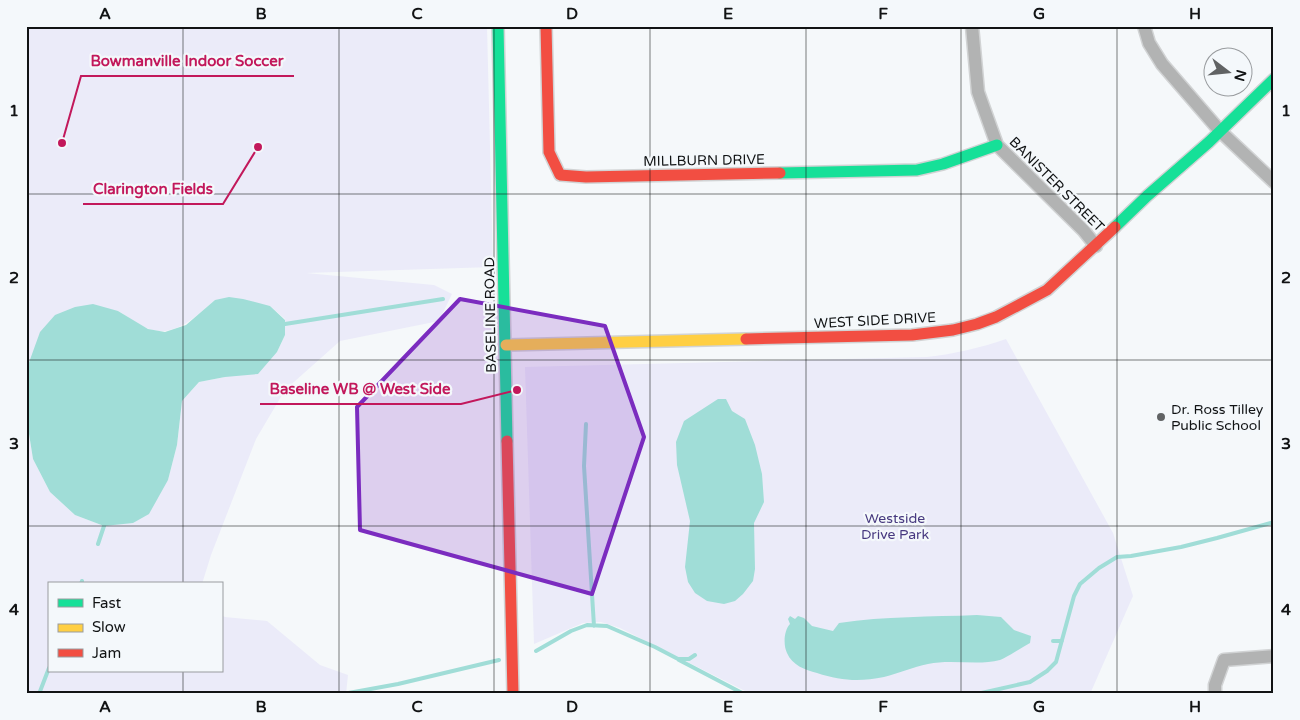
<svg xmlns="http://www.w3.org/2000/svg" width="1300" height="720" font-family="'Varela Round',sans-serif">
<rect width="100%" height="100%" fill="#f5f8fa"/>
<!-- green -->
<path fill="#ebebf9" d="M26,26H487L493,267L306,273L434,285L452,294L439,321L340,341L285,390L256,439L211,555L202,584H49V671H221V615L225,617L267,621L320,665L348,675L346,694H26V415L33,459L50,492L75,515L104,526L168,480L177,445L182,401L199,382L225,377L277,352L285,335V319L270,306L215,300C196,316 176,338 149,329C139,326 127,316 118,311L27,368L26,391Z
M1006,339L1113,533L1133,596L1090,694H751L620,628L601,622L583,623L534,644L525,367L927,357C954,354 980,348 1006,339Z"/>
<!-- water -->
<path fill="#a0ddd7" d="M229,297L243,299L270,306L285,320V335L277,352L258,374L225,377L199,382L182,401L177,445L168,480L149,514L133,523L104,526L75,515L50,492L33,459L26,415L27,368L40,332L55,315L75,307L93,304L118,311L148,329L165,332L186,325L215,300Z
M718,399H726L732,411L745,419L755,445L762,474L764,502L754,523L755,569L753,581L743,594L735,601L724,604L707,601L695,593L688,582L685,567L690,521L677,465L676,442L684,421Z
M977,615L1001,617L1014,630L1031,636L1030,643C1022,647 1008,657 1000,660C978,666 952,659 928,664C913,667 899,673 884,677C860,682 841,681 817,673C805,670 792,665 787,653C783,645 784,630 790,624L788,619L790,616L795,619L798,616L804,618L812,626L833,631L839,623C885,616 931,617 977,615Z"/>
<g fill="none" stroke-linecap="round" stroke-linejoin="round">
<!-- stream -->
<path stroke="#a0ddd7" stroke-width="4" d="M285,324L443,299
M586,424L584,466L594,626
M98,544L104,526
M81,584L82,581
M1053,641H1062
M536,651L571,631L587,625L607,626L655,647L678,659H689L695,655
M679,660L744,694
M39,694L49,668
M343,694L398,684L499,660
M977,694L1030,682L1047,671L1056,662L1074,596L1080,584L1099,568L1117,557L1131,556L1181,547L1217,538L1274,522"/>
<!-- street casing -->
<g stroke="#d1d3d4" stroke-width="15">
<path id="street" d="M972,26L978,92L997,145L1084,231L1096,246
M1144,26L1149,43L1162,64L1220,131L1274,182
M1215,694V685L1224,660L1274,656"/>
</g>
<!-- fast casing -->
<g stroke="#d1d3d4" stroke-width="14">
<path id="fast" d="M498,26L507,441
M780,173L917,170L943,164L997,145
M1115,227L1147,196L1209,142L1274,79"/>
</g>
<!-- slow casing -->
<g stroke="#d1d3d4" stroke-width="14">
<path id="slow" d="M506,345L746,339"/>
</g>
<!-- jam casing -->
<g stroke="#d1d3d4" stroke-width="14">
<path id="jam" d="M546,26L549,152L560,175L586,177L780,173
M746,339L912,335L953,330L977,324L996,317L1047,290L1115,227
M507,441L513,694"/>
</g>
<!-- street -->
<use href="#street" stroke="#b2b3b3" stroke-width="12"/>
<!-- fast -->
<use href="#fast" stroke="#16e098" stroke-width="11"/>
<!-- slow -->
<use href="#slow" stroke="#ffcf43" stroke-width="11"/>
<!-- jam -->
<use href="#jam" stroke="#f24e42" stroke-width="11"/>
</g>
<!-- marked area -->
<path fill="#7b2cbf" fill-opacity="0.2" stroke="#7b2cbf" stroke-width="4" stroke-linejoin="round" d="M460,299L605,326L644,437L592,594L360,530L357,407Z"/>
<!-- grid -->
<path fill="none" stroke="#111314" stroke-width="1" stroke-opacity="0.55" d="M183,26V584M339,26V694M494,26V694M650,26V694M806,26V694M961,26V694M1117,26V694M26,194H1274M26,360H1274M26,526H1274M183,671V694"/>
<!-- markers -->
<circle fill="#616364" stroke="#f4f8fb" stroke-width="2" cx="1161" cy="417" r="5"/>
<g text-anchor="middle" stroke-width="4.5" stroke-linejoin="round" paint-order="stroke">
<!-- street labels -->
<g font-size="14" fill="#111314" stroke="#f4f8fb">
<text transform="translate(704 160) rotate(-1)" y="5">MILLBURN DRIVE</text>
<text transform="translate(1057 184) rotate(45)" y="5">BANISTER STREET</text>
<text transform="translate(490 315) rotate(-91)" y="5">BASELINE ROAD</text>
<text transform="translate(875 320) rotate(-3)" y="5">WEST SIDE DRIVE</text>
</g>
<!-- poi labels -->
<g font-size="14" fill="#111314" stroke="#f4f8fb" text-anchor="start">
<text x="1171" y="414">Dr. Ross Tilley<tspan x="1171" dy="16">Public School</tspan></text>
</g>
<!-- park labels -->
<g font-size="14" fill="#483a80" stroke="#f4f8fb">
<text x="895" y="523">Westside<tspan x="895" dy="16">Drive Park</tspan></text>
</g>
</g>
<!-- callouts -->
<path fill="none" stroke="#c2185b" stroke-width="2" d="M62 143L81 76H294M258 147L223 204H83M517 390L461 404H260"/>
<g fill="#c2185b" stroke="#f4f8fb" stroke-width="2">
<circle cx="62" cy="143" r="5"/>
<circle cx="258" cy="147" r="5"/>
<circle cx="517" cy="390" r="5"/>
</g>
<g font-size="15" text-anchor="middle" font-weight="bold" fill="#c2185b" stroke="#f4f8fb" stroke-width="4.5" stroke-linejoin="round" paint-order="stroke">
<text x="187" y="66">Bowmanville Indoor Soccer</text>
<text x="153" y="194">Clarington Fields</text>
<text x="360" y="394">Baseline WB @ West Side</text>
</g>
<!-- border -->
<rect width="1300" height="720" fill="none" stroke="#f4f8fb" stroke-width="55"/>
<!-- legend -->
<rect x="48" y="582" width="175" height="90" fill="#f4f8fb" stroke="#999c9f"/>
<rect x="58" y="599" width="25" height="8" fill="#16e098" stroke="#999c9f"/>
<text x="92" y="608" font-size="15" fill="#111314">Fast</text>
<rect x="58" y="624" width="25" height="8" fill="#ffcf43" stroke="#999c9f"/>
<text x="92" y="632" font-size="15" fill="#111314">Slow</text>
<rect x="58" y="649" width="25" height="8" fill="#f24e42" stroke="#999c9f"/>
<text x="92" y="658" font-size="15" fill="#111314">Jam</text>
<!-- north arrow -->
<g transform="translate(1228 72) rotate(106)"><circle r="24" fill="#f4f8fb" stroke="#999c9f"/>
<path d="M0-4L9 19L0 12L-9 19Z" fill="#616364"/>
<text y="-8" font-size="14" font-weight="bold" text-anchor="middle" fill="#111314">N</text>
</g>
<rect x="28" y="28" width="1244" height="664" fill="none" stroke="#111314" stroke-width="2"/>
<g font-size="16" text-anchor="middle" font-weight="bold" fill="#111314">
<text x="105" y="19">A</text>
<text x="261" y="19">B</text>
<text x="417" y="19">C</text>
<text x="572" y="19">D</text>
<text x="728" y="19">E</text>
<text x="883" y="19">F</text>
<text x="1039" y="19">G</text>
<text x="1195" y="19">H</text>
<text x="14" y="116">1</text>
<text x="1286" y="116">1</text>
<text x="14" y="283">2</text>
<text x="1286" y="283">2</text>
<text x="14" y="449">3</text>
<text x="1286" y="449">3</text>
<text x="14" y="615">4</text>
<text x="1286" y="615">4</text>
<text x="105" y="712">A</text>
<text x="261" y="712">B</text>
<text x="417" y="712">C</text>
<text x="572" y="712">D</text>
<text x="728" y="712">E</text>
<text x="883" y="712">F</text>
<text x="1039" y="712">G</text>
<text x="1195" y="712">H</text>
</g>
</svg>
